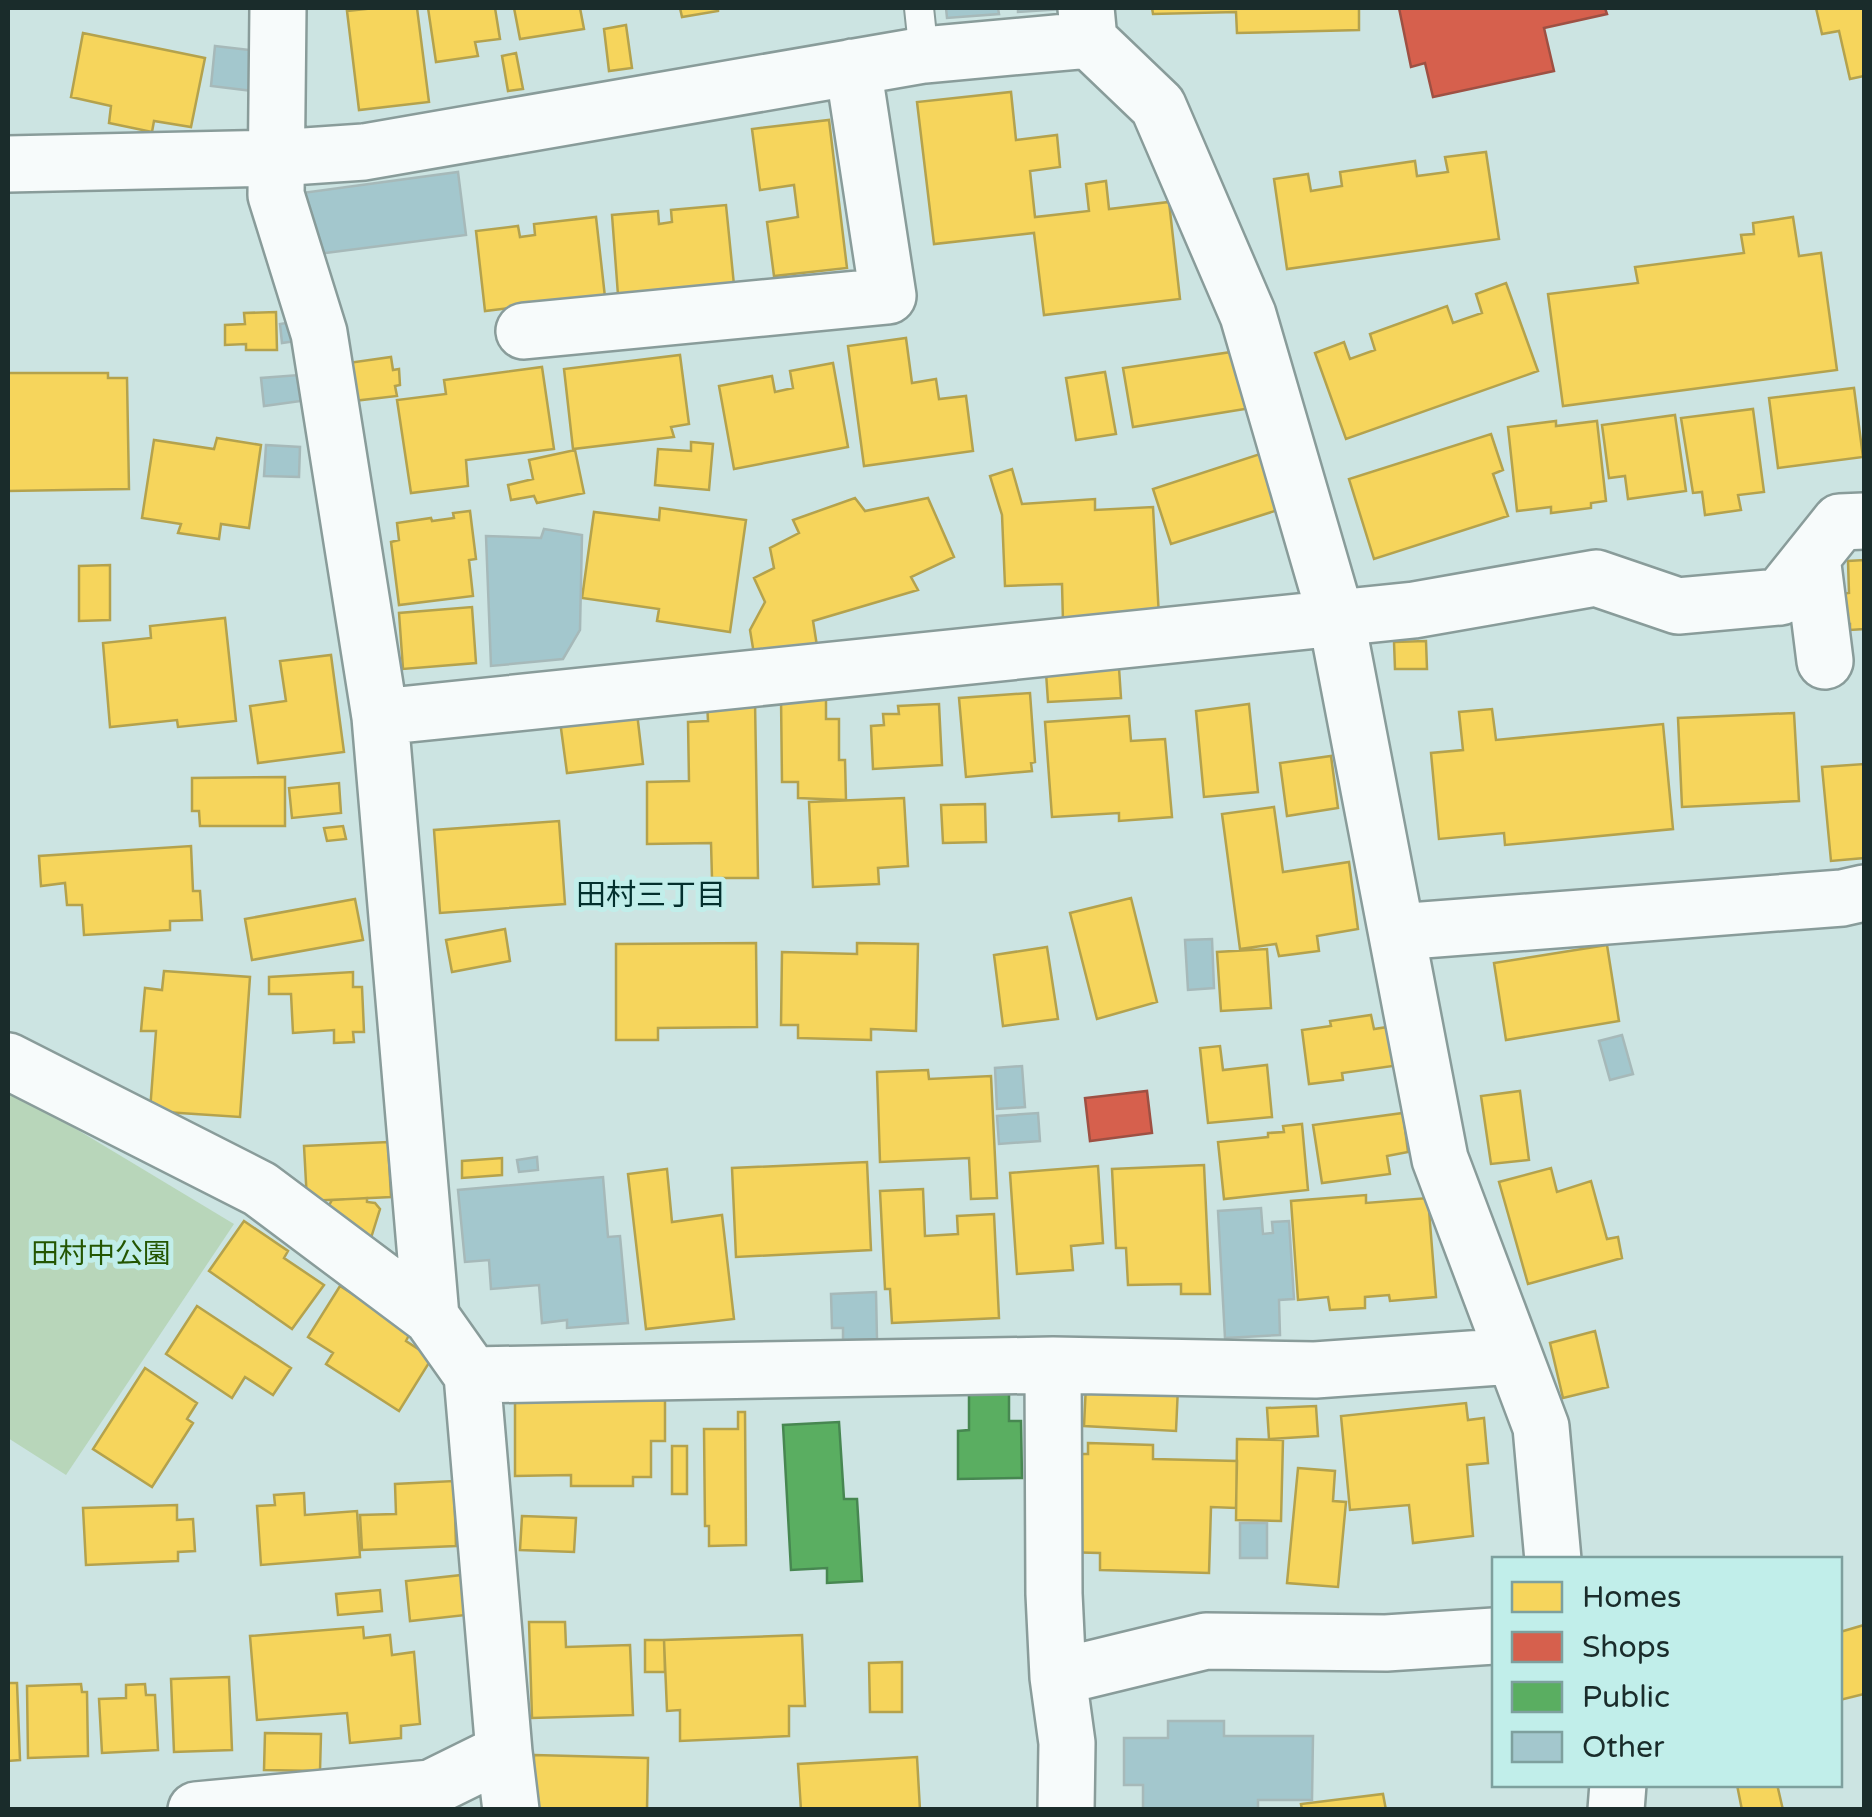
<svg xmlns="http://www.w3.org/2000/svg" width="1872" height="1817" font-family="'Varela Round','Noto Sans JP',sans-serif">
<rect width="100%" height="100%" fill="#cce4e2"/>
<!-- green -->
<path fill="#b8d6ba" d="M8,1088L234,1224L66,1475L8,1438Z"/>
<!-- homes -->
<path fill="#f6d55c" stroke="#b4a24d" stroke-width="2.5" d="M375,8H417L429,102L359,110L347,11Z
M428,8H495L500,39L475,42L478,56L436,62Z
M514,8H580L584,29L520,39Z
M680,8H718V11L682,17Z
M1152,8H1359V30L1237,33L1236,12L1153,14Z
M1816,8H1864V76L1850,79L1839,31L1822,34Z
M626,25L632,68L609,71L604,29Z
M83,33L205,58L191,127L154,121L152,132L109,123L111,106L71,97Z
M516,53L523,89L508,91L502,56Z
M1011,92L1016,140L1057,135L1060,167L1030,171L1035,217L1089,211L1086,184L1106,181L1109,209L1169,202L1180,299L1044,315L1034,233L934,244L917,102Z
M829,120L847,268L774,276L767,222L798,217L794,185L760,190L752,129Z
M1486,152L1499,239L1287,269L1274,179L1308,174L1311,191L1342,186L1340,172L1415,161L1417,176L1448,172L1445,157Z
M726,205L734,285L618,295L612,215L658,211L659,224L672,222L671,210Z
M596,217L605,297L485,311L476,231L518,226L520,237L535,235L534,224Z
M1793,217L1799,256L1821,253L1837,370L1563,406L1548,294L1638,283L1635,267L1744,253L1741,235L1754,234L1753,223Z
M1506,283L1538,371L1346,439L1315,353L1344,342L1350,359L1375,350L1370,334L1447,306L1453,323L1482,313L1476,294Z
M276,312L277,350H246V344L225,345V325L245,324L244,313Z
M906,338L912,383L936,379L939,399L966,396L973,451L864,466L848,346Z
M1238,351L1251,408L1133,427L1123,368Z
M680,355L689,424L671,427L674,437L573,449L564,369Z
M391,357L393,370L399,369L400,385L395,386L397,396L353,401L348,363Z
M833,363L848,447L734,469L719,386L772,376L775,392L793,388L790,371Z
M542,367L554,449L466,460L468,486L411,493L397,400L446,394L444,380Z
M1105,372L1116,434L1076,440L1066,378Z
M8,373H108V378H127L129,489L8,491Z
M1854,388L1863,457L1778,468L1769,398Z
M1753,409L1764,492L1738,495L1741,510L1705,515L1702,492L1693,493L1681,418Z
M1675,415L1686,491L1628,499L1625,476L1609,478L1602,425Z
M1556,421V426L1597,421L1606,501L1591,503V508L1551,513V507L1517,511L1508,427Z
M1491,434L1503,470L1493,474L1508,516L1374,559L1349,479Z
M217,438L261,445L249,528L221,524L219,539L178,533L181,524L142,518L154,440L214,449Z
M691,442L713,444L709,490L655,485L658,449L691,451Z
M575,450L584,493L537,503L534,496L511,500L508,485L533,479L529,460Z
M1260,454L1278,510L1171,544L1153,489Z
M1012,469L1022,504L1095,499V510L1153,507L1159,617L1063,622L1062,584L1005,586L1002,515L990,476Z
M855,498L865,511L928,498L954,557L911,577L918,590L813,621L817,646L754,654L750,630L765,602L754,578L774,568L770,548L799,533L793,520Z
M660,508L746,520L730,632L657,621L659,609L582,598L594,512L659,520Z
M470,511L476,559L469,560L473,596L399,605L391,542L399,540L397,523L431,518L432,521L454,518L453,513Z
M1864,560V629L1850,630V624H1842L1841,594L1849,593L1848,561Z
M110,565V620L79,621V566Z
M472,607L476,663L403,669L399,613Z
M225,618L236,721L178,727L177,720L110,727L103,643L151,638L150,626Z
M1426,641L1427,669H1395L1394,642Z
M1118,653L1121,698L1048,702L1045,658Z
M331,655L344,752L258,763L250,706L286,701L280,661Z
M1030,693L1035,762L1031,763L1032,771L966,777L959,698Z
M781,697H826V719H839V760H845L846,800L798,798V782H782Z
M755,701L758,878H712L711,843L647,844V782L689,781L688,722L708,721L707,702Z
M939,704L942,765L873,769L871,726L884,725L883,714H899L898,706Z
M1249,704L1258,792L1204,797L1196,711Z
M1492,709L1496,740L1663,724L1673,829L1505,845L1504,833L1439,839L1431,753L1463,750L1459,712Z
M637,713L643,764L567,773L560,721Z
M1794,713L1799,801L1682,807L1678,718Z
M1129,716L1131,741L1165,739L1172,817L1119,821V813L1052,817L1045,722Z
M1331,756L1338,808L1287,816L1280,763Z
M1864,764V858L1831,861L1822,767Z
M285,777V826H200L199,811H192V778Z
M339,783L341,813L292,818L289,788Z
M904,798L908,866L878,868L879,884L813,887L809,802Z
M985,804L986,842L943,843L941,805Z
M1274,807L1283,872L1349,862L1358,929L1317,936L1319,951L1279,956L1276,944L1240,949L1222,814Z
M559,821L565,904L440,913L434,830Z
M343,826L346,839L327,841L324,828Z
M191,846L193,891H200L202,920L170,921V930L84,935L82,905H67L65,883L41,886L39,856Z
M1131,898L1157,1002L1097,1019L1070,913Z
M355,899L363,940L252,960L245,919Z
M505,929L510,961L452,972L446,940Z
M756,943L757,1027L658,1028V1040H616V944Z
M857,943L918,944L916,1031L871,1029V1040L798,1038V1025H781L782,952L857,954Z
M1607,945L1619,1021L1506,1040L1494,963Z
M1047,947L1058,1019L1003,1026L994,955Z
M1267,949L1271,1008L1221,1011L1217,952Z
M164,971L250,977L240,1117L150,1111L156,1031H141L145,988L162,990Z
M353,972V987H362L364,1032H353L354,1042L334,1043V1030L293,1033L291,994H269V977Z
M1371,1015L1374,1029L1394,1026L1400,1065L1342,1073L1343,1080L1309,1084L1302,1030L1331,1026L1330,1021Z
M1220,1046L1223,1070L1267,1065L1272,1117L1208,1123L1200,1048Z
M928,1070L929,1079L991,1076L997,1198L971,1199L969,1158L880,1162L877,1072Z
M1520,1091L1529,1160L1491,1164L1481,1096Z
M1403,1113L1408,1152L1387,1156L1390,1174L1322,1183L1313,1125Z
M1302,1124L1308,1190L1224,1199L1218,1142L1268,1137V1133L1284,1132L1283,1126Z
M388,1142L391,1197L307,1201L304,1146Z
M502,1158V1175L462,1178V1161Z
M867,1162L871,1250L736,1257L732,1168Z
M1204,1165L1210,1294H1181V1284L1128,1285L1126,1248H1116L1112,1169Z
M1098,1166L1103,1243L1071,1246L1073,1270L1017,1274L1010,1173Z
M1551,1168L1557,1192L1591,1181L1607,1239L1618,1237L1622,1258L1528,1284L1499,1182Z
M667,1169L672,1222L722,1215L734,1319L646,1329L628,1174Z
M923,1189L925,1236L958,1234L957,1216L994,1214L999,1318L892,1323L890,1289H885L880,1191Z
M1366,1195V1203L1428,1198L1436,1297L1390,1301L1389,1295L1365,1297V1308L1330,1310L1328,1297L1298,1300L1291,1201Z
M367,1198V1202L375,1203L380,1209L371,1238L364,1246L321,1220L332,1200Z
M244,1221L288,1251L284,1258L324,1285L292,1329L209,1271Z
M340,1286L411,1331L406,1341L432,1358L399,1411L326,1364L333,1353L308,1337Z
M197,1306L291,1368L273,1395L245,1377L232,1398L166,1354Z
M1595,1331L1608,1387L1563,1398L1550,1343Z
M145,1368L197,1403L187,1419L193,1423L152,1487L93,1449Z
M1086,1384L1178,1387L1176,1431L1084,1426Z
M665,1400V1441H651V1477H633V1486H571V1475L515,1476V1401Z
M1466,1403L1468,1420L1484,1418L1488,1463L1467,1465L1473,1536L1413,1543L1409,1505L1350,1510L1341,1416Z
M1316,1406L1318,1436L1269,1439L1267,1408Z
M738,1412H745L746,1545L709,1546V1526H705L704,1429H738Z
M1237,1439L1283,1440L1281,1521L1236,1520Z
M1088,1443L1153,1445V1459L1237,1461L1236,1508L1211,1507L1209,1573L1100,1570V1553L1061,1552L1074,1454H1088Z
M672,1446H687V1494H672Z
M1298,1468L1335,1471L1333,1501L1346,1502L1338,1587L1287,1583Z
M454,1481L456,1546L362,1550L360,1515L396,1514L395,1484Z
M304,1493L305,1515L357,1511L360,1557L261,1565L257,1506L275,1505L274,1495Z
M177,1505V1520L193,1519L195,1551L178,1552V1561L86,1565L83,1508Z
M522,1516L576,1518L574,1552L520,1550Z
M462,1575L466,1615L410,1621L406,1581Z
M380,1590L382,1611L338,1615L336,1594Z
M529,1622H565L566,1647L630,1645L633,1715L532,1718Z
M1864,1625V1694L1840,1700V1632Z
M363,1627L364,1638L390,1635L392,1655L414,1652L420,1724L401,1726V1738L350,1743L347,1713L257,1720L250,1636Z
M802,1635L805,1706H789V1736L680,1741V1710L667,1711L664,1640Z
M645,1640H664L665,1672H645Z
M902,1662V1712H870L869,1663Z
M229,1677L232,1750L174,1752L171,1679Z
M8,1683H17L20,1760L8,1761Z
M81,1684L82,1692H87L88,1756L28,1758L27,1686Z
M145,1684L146,1695H155L158,1750L102,1753L99,1699L126,1698V1685Z
M265,1733L321,1734L320,1771L264,1770Z
M534,1755L648,1758L647,1810H533Z
M917,1757L920,1810H801L798,1764Z
M1777,1784L1783,1810H1742L1737,1785Z
M1383,1794L1386,1810H1302L1301,1804Z"/>
<!-- shops -->
<path fill="#d6604d" stroke="#9e5043" stroke-width="2.5" d="M1399,8H1605L1607,14L1544,28L1554,71L1433,97L1425,63L1411,67Z
M1147,1091L1152,1133L1090,1141L1085,1098Z"/>
<!-- public -->
<path fill="#5aae61" stroke="#478751" stroke-width="2.5" d="M969,1392H1009V1421H1021L1022,1478L958,1479V1431L969,1430Z
M839,1422L844,1499H857L862,1581L827,1583V1568L791,1570L783,1425Z"/>
<!-- building -->
<path fill="#a3c7cd" stroke="#a6b9b9" stroke-width="2.5" d="M946,8H998L999,14L947,18Z
M1018,8H1063V9L1018,12Z
M215,46L258,51L253,91L211,86Z
M458,172L466,235L310,255L302,193Z
M293,322L296,341L282,343L280,324Z
M299,375L301,401L264,406L261,378Z
M266,445L300,447L299,477L264,476Z
M544,529L582,535L580,630L563,659L491,666L486,536L541,538Z
M1212,939L1214,988L1188,990L1185,940Z
M1622,1035L1633,1074L1610,1080L1599,1041Z
M1022,1066L1025,1107L997,1109L995,1068Z
M1038,1113L1040,1141L999,1144L997,1116Z
M537,1157L538,1170L519,1172L517,1160Z
M603,1177L608,1237L620,1236L628,1323L567,1328V1320L542,1323L539,1285L491,1289L489,1260L465,1262L458,1190Z
M1261,1208L1263,1234L1273,1233L1272,1222L1289,1221L1294,1299L1279,1300L1280,1335L1225,1338L1218,1211Z
M876,1292L877,1339L843,1340V1328H832L831,1294Z
M1240,1523H1267V1558H1240Z
M1168,1721H1224V1736H1313L1312,1800H1258V1810H1143V1785H1124V1738H1168Z"/>
<g fill="none" stroke-linecap="round" stroke-linejoin="round">
<!-- service casing -->
<g stroke="#899c9a" stroke-width="32">
<path id="service" d="M919,8L924,55"/>
</g>
<!-- minor casing -->
<g stroke="#899c9a" stroke-width="60">
<path id="minor" d="M278,8L276,195L319,333L380,717L431,1317
M1086,8L1089,40L1158,106L1248,315L1336,617L1440,1159L1541,1427L1553,1560
M8,164L276,158L364,152L924,55L1089,40
M524,331L888,296L853,67
M1812,557L1825,661
M380,717L1414,610L1596,578L1678,606L1780,597L1840,522L1864,521
M1397,932L1842,898L1864,893
M8,1061L260,1189L431,1317L472,1375L504,1752L431,1788L196,1810
M472,1375L1053,1365
M1058,1677L1206,1641L1386,1643L1494,1636
M504,1752L511,1810
M1066,1810L1067,1743L1058,1677L1054,1594L1053,1365L1315,1370L1513,1356
M1616,1810L1618,1784"/>
</g>
<!-- service -->
<use href="#service" stroke="#f7fbfb" stroke-width="28"/>
<!-- minor -->
<use href="#minor" stroke="#f7fbfb" stroke-width="55"/>
</g>
<g text-anchor="middle" stroke-width="10" stroke-linejoin="round" paint-order="stroke">
<!-- park labels -->
<g font-size="28" fill="#245602" stroke="#c1eeea">
<text x="101" y="1263">田村中公園</text>
</g>
<!-- neighbourhood labels -->
<g font-size="30" fill="#03302e" stroke="#c1eeea">
<text x="651" y="905">田村三丁目</text>
</g>
</g>
<!-- border -->
<rect width="1872" height="1817" fill="none" stroke="#1a2c2b" stroke-width="20"/>
<!-- legend -->
<rect x="1492" y="1557" width="350" height="230" fill="#c1eeea" stroke="#7ea09e" stroke-width="2.5"/>
<rect x="1512" y="1582" width="50" height="30" fill="#f6d55c" stroke="#7ea09e" stroke-width="2.5"/>
<text x="1582" y="1607" font-size="30" fill="#1a2c2b">Homes</text>
<rect x="1512" y="1632" width="50" height="30" fill="#d6604d" stroke="#7ea09e" stroke-width="2.5"/>
<text x="1582" y="1657" font-size="30" fill="#1a2c2b">Shops</text>
<rect x="1512" y="1682" width="50" height="30" fill="#5aae61" stroke="#7ea09e" stroke-width="2.5"/>
<text x="1582" y="1707" font-size="30" fill="#1a2c2b">Public</text>
<rect x="1512" y="1732" width="50" height="30" fill="#a3c7cd" stroke="#7ea09e" stroke-width="2.5"/>
<text x="1582" y="1757" font-size="30" fill="#1a2c2b">Other</text>
</svg>
